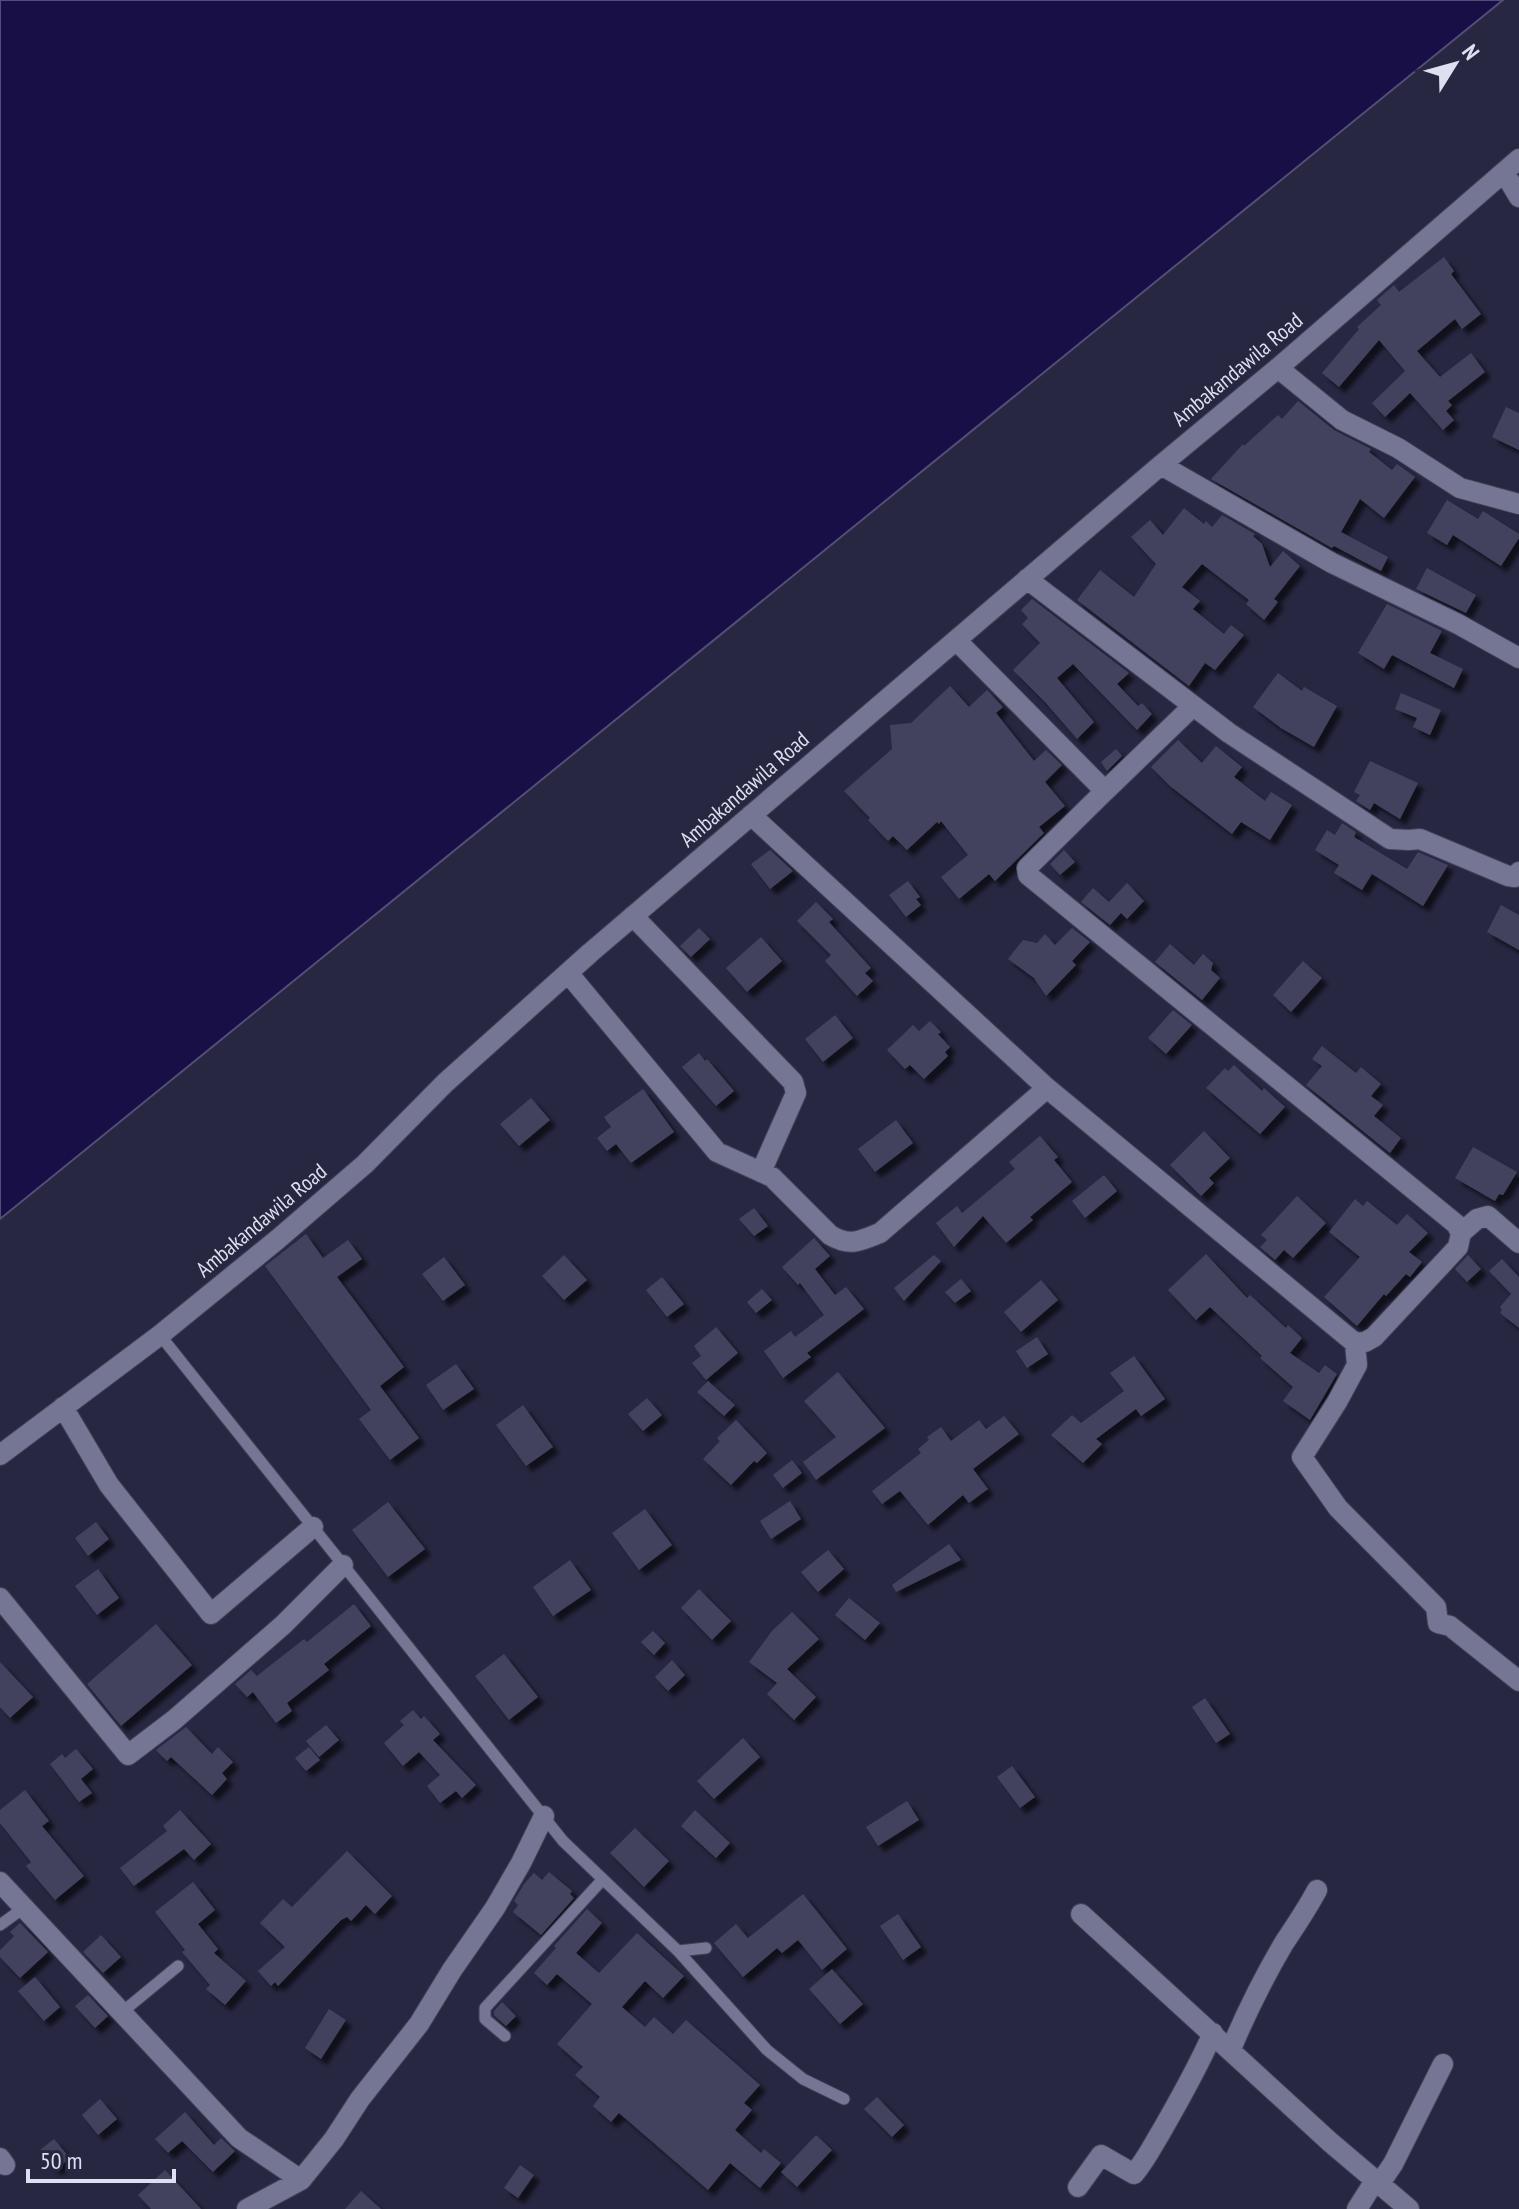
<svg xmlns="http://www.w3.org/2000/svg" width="1519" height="2209" font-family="'PT Sans Narrow',sans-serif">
<defs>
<filter id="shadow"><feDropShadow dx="6" dy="6" stdDeviation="2" flood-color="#0009"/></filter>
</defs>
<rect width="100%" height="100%" fill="#272741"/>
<!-- water -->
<path fill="#170f46" stroke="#534d79" stroke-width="2" d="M0,0H1503L0,1219Z"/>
<!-- building -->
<path fill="#42435f" filter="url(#shadow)" d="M1444,257L1454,271L1451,274L1481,314L1462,329L1455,319L1417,351L1440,377L1471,353L1485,372L1448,401L1452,405L1446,411L1454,420L1443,430L1410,393L1385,417L1372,403L1405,371L1379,340L1339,387L1322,373L1359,329L1357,327L1381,305L1377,300L1394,285L1399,292Z
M1298,401L1334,430L1371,449L1369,452L1392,470L1397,464L1415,477L1384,518L1360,499L1341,532L1388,557L1381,571L1334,546L1332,548L1211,479L1243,444L1244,446L1278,415L1282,419Z
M1506,407L1519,413V450L1492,437Z
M1447,500L1478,519L1483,511L1519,534V538L1501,566L1453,535L1447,545L1427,533Z
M1184,508L1204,524L1206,521L1212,527L1222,515L1255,534L1253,536L1262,544L1270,567L1283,551L1300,566L1274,599L1278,602L1264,620L1246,604L1249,600L1202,564L1182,587L1200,601L1193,609L1224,634L1231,625L1244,635L1215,670L1205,663L1189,686L1077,600L1100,570L1134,597L1156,564L1131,537L1150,520L1163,535Z
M1427,568L1476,595L1466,613L1416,589Z
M1032,599L1129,673L1117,684L1138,706L1142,703L1152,714L1137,730L1073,664L1057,678L1094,722L1077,739L1046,703L1013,670L1040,643L1022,624L1028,618L1021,610Z
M1387,604L1442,631L1430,653L1463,669L1454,688L1392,655L1384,669L1358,653Z
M1278,673L1302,691L1304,687L1337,706L1314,747L1281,728L1253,707Z
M950,686L969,707L987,690L1003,707L996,713L1034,761L1046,750L1062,765L1045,782L1065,806L1039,827L1044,833L995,881L989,874L959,899L941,877L968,855L941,821L939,824L937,822L907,850L893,836L888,841L868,820L870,818L844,791L892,749L890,725L911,723Z
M1401,693L1441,710L1430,735L1413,727L1417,718L1395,709Z
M1178,740L1202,763L1216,746L1242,767L1234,777L1265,801L1271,792L1292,805L1270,840L1241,822L1232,834L1170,786L1151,767Z
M1116,749L1122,756L1107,771L1101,762Z
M1370,761L1418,783L1400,819L1374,803L1370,810L1356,801L1360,795L1354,792Z
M1342,823L1356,832L1354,837L1407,869L1418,852L1448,865L1423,906L1372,874L1362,890L1334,873L1339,865L1315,850L1327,830L1335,835Z
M770,850L793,871L770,889L751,864Z
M1064,850L1075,862L1060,875L1050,864Z
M908,881L920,897L916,899L921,905L906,917L889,895Z
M1127,883L1144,901L1127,919L1121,913L1110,925L1081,902L1093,888L1109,902Z
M816,902L833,919L829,922L871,968L865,973L873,981L857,996L825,961L831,955L797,921Z
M1501,905L1519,915V950L1487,932Z
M699,928L710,939L691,957L680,946Z
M1072,928L1090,942L1072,961L1076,965L1046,996L1034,978L1008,959L1023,940L1037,943L1045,934L1055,945Z
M761,937L782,961L747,992L726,968Z
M1170,944L1194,965L1203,954L1213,963L1211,970L1220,978L1202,1000L1155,962Z
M1303,961L1322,978L1291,1012L1273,995Z
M1173,1010L1192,1025L1166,1054L1148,1038Z
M835,1015L853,1038L823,1062L805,1039Z
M930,1021L941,1032L938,1034L950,1047L945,1052L948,1056L924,1079L910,1065L905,1069L887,1050L913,1025L919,1031Z
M1322,1046L1356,1073L1361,1067L1381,1084L1371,1096L1383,1105L1374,1116L1401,1138L1390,1153L1306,1085L1322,1066L1312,1059Z
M699,1053L705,1061L707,1059L734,1091L716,1106L682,1067Z
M1234,1065L1262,1091L1264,1088L1285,1107L1260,1134L1206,1088L1225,1068L1228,1071Z
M643,1089L674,1132L631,1163L616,1144L607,1151L597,1138L611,1127L604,1117Z
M531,1098L550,1120L519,1146L500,1124Z
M896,1120L913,1143L875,1172L858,1149Z
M1204,1131L1230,1158L1209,1178L1214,1183L1201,1196L1170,1165Z
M1040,1136L1058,1157L1054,1160L1072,1182L1030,1217L1033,1220L1006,1243L983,1216L954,1247L936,1223L957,1206L962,1213L1015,1169L1009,1162Z
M1473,1147L1517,1172L1503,1195L1499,1194L1495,1201L1455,1178Z
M1104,1175L1117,1191L1085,1218L1072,1201Z
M1297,1196L1326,1223L1293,1258L1284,1250L1275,1260L1260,1247L1267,1240L1261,1235Z
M1355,1199L1363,1206L1367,1201L1397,1225L1407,1214L1428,1233L1409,1252L1422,1262L1410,1277L1406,1274L1386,1296L1384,1294L1357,1326L1324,1297L1360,1257L1329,1232Z
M754,1208L768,1226L754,1236L739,1219Z
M306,1234L323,1258L348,1240L362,1259L337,1277L404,1367L380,1386L419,1438L390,1460L359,1419L371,1410L265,1266Z
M814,1238L830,1256L815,1269L835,1295L846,1287L864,1309L807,1353L811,1357L783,1378L764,1351L791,1331L795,1337L824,1315L800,1283L798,1285L782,1267Z
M1206,1254L1247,1298L1250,1295L1286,1328L1288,1325L1302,1338L1290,1353L1319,1373L1325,1365L1337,1374L1310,1420L1283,1401L1293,1387L1260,1358L1262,1356L1210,1307L1196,1320L1168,1290Z
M564,1255L587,1280L564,1300L542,1276Z
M934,1255L941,1261L904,1301L894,1288Z
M1468,1255L1481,1269L1467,1282L1455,1269Z
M444,1257L465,1285L443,1301L422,1274Z
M1502,1259L1519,1277V1328L1500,1313L1502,1310L1500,1307L1511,1294L1489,1271Z
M662,1277L684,1304L667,1317L646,1290Z
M961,1279L971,1291L955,1303L945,1292Z
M1041,1280L1058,1300L1021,1332L1004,1312Z
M762,1289L772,1300L756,1313L747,1302Z
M716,1327L738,1353L706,1380L692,1363L701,1356L694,1346Z
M1037,1337L1048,1354L1027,1368L1016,1351Z
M1134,1356L1165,1399L1141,1416L1136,1409L1096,1439L1102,1444L1083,1463L1051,1435L1072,1415L1081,1423L1124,1391L1110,1373Z
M456,1364L474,1389L443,1410L426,1385Z
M838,1372L885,1428L816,1480L803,1462L836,1437L804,1401Z
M708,1381L735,1405L724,1416L697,1392Z
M647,1398L662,1415L643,1431L628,1414Z
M523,1405L553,1447L526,1466L496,1425Z
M1004,1416L1019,1434L973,1469L988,1489L969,1503L963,1495L928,1525L900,1491L882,1504L872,1491L921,1453L918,1449L929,1440L927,1437L941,1427L951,1441L979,1420L986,1429Z
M736,1420L767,1453L757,1463L754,1461L731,1485L703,1459L720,1441L717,1438Z
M792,1460L802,1473L783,1488L773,1475Z
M790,1501L801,1519L771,1539L760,1521Z
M388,1502L425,1549L388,1577L352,1530Z
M645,1509L672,1545L639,1570L612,1533Z
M96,1522L109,1539L88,1556L75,1538Z
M949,1544L961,1560L896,1592L892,1585Z
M828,1550L844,1569L818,1592L801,1572Z
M570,1560L591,1590L553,1616L533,1587Z
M98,1569L119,1598L97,1615L75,1586Z
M699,1589L731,1621L712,1640L681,1608Z
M849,1598L880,1623L865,1640L835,1615Z
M354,1604L371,1626L324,1664L329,1670L287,1703L292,1711L276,1723L253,1692L247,1697L235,1684L251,1670L257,1676L304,1639L307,1642Z
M792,1612L819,1639L787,1669L816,1697L794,1720L767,1694L777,1683L749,1662L772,1631Z
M156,1624L192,1665L121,1726L87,1684Z
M653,1631L665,1643L654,1655L641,1642Z
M504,1654L538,1697L509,1720L475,1676Z
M672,1660L685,1675L668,1691L655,1677Z
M0,1662L33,1697L10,1718L0,1707Z
M1205,1698L1230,1734L1216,1743L1192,1707Z
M413,1710L421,1719L424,1716L440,1734L433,1740L476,1785L462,1798L456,1791L440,1803L427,1786L440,1775L419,1752L403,1766L384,1743L404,1725L400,1721Z
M326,1725L339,1740L319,1757L306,1741Z
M186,1727L212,1754L218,1747L233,1762L222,1773L227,1779L212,1795L171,1757L167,1761L156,1750Z
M743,1738L760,1757L714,1799L697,1781Z
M309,1747L320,1760L306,1771L295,1758Z
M76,1749L93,1769L81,1779L92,1793L79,1802L50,1764L62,1754L65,1758Z
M1012,1766L1035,1797L1020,1808L997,1777Z
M25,1790L49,1821L42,1826L84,1876L55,1900L26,1866L31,1862L0,1823V1810Z
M907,1801L919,1820L878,1846L866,1827Z
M180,1810L211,1844L194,1860L184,1849L134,1886L120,1868L167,1831L163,1826Z
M695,1810L730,1843L716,1858L681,1826Z
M635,1828L669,1861L644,1887L610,1853Z
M347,1851L392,1896L375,1914L366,1905L351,1921L347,1917L341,1920L278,1986L275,1982L271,1986L258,1971L285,1947L260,1923L283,1899L292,1907Z
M549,1872L572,1891L570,1894L574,1898L541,1935L513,1912L518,1905L514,1901L524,1884L534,1873L542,1880Z
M193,1882L215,1910L198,1924L218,1949L214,1953L246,1981L225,2005L206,1989L210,1985L182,1952L185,1950L155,1912Z
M803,1894L847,1949L822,1970L798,1940L782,1953L777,1948L743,1977L714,1943L736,1924L748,1938Z
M587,1909L602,1923L576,1953L599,1973L637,1933L684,1976L663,1998L645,1981L622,2007L645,2027L654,2017L673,2034L686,2020L760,2085L744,2103L752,2110L735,2130L761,2153L764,2149L781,2163L760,2188L730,2163L708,2190L619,2113L611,2122L593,2106L600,2097L575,2075L583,2067L557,2044L592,2004L557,1974L547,1985L534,1973L556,1948L554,1946Z
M898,1914L921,1947L903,1960L880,1926Z
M20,1923L48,1952L20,1978L0,1957V1950L14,1936L10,1932Z
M101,1935L121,1957L103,1973L83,1952Z
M832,1969L863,2004L840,2024L809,1989Z
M35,1977L60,2007L44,2021L18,1991Z
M88,1995L108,2016L95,2028L75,2006Z
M502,2002L516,2016L506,2026L494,2015V2011Z
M329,2009L346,2020L321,2059L305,2048Z
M877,2097L904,2125L892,2137L864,2109Z
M100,2099L117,2119L98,2135L82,2115Z
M185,2112L214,2145L221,2138L235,2151L213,2172L182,2141L168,2153L155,2139Z
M816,2135L832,2150L797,2187L781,2172Z
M54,2139L70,2158L55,2170L40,2150Z
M520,2165L534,2175L518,2198L504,2188Z
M165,2170L201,2209H151L138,2195Z
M361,2191L381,2209H345Z"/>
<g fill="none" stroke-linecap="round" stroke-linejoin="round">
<!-- service casing -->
<g stroke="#414257" stroke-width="13">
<path id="service" d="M160,1335L563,1841L678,1951L706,1948
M0,1925L25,1907
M678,1951L767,2050L803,2079L844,2099
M121,2013L178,1966
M505,2036L485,2019V2008L603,1879"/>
</g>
<!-- minor casing -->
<g stroke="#414257" stroke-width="22">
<path id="minor" d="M1504,172L1519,197
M1278,368L1342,420L1398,448L1460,488L1519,504
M1161,465L1332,563L1458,624L1519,658
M1027,579L1229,733L1390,839L1409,840L1420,839L1508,876L1515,877L1519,872
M1105,791L1193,706
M751,815L1047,1088L1355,1343L1365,1342L1374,1337L1458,1247L1461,1233L1456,1224L1028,875L1027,868L1105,791L956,640
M633,916L793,1082L796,1093L761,1172
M568,973L717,1152L772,1177L830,1235C850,1247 860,1241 880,1233L1047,1088
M1461,1233L1477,1219L1488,1216L1519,1243
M1355,1343L1357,1365L1337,1402L1302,1457L1338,1508L1436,1607L1438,1623L1450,1626L1519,1681
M63,1407L109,1485L211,1614L313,1527
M0,1455L160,1335L278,1239L365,1164L445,1083L590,953L1161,465L1278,368L1519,159
M0,1598L128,1755L174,1720L283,1625L343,1565
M0,1882L239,2138L301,2180
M1081,1914L1330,2142L1409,2209
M1231,2049C1246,2013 1264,1977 1284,1943C1296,1925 1307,1909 1317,1890
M0,2158L5,2165
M1380,2183L1393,2164L1443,2064
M1078,2187L1101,2155L1134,2174C1145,2161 1152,2147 1161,2132C1180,2099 1198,2067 1213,2033
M247,2209L301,2180L334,2139L360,2099L419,2024L452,1970L495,1908L521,1863L544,1816
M1357,2209L1376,2179"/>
</g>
<!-- service -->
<use href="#service" stroke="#747694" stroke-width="11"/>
<!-- minor -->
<use href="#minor" stroke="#747694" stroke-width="20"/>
</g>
<g text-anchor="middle" stroke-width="7" stroke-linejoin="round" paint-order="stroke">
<!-- street labels -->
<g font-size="22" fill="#dedff0" stroke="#272741">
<text transform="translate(1237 369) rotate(-40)" y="8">Ambakandawila Road</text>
<text transform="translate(744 789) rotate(-41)" y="8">Ambakandawila Road</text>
<text transform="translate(261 1220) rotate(-40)" y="8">Ambakandawila Road</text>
</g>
</g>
<!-- north arrow -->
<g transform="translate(1455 64) rotate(53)" stroke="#272741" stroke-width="6" paint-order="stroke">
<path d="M0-6L14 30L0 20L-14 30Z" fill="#dedff0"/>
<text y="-12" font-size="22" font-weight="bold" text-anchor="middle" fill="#dedff0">N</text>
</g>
<!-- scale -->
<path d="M28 2169v12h146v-12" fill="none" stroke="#dedff0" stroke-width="4"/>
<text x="40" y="2169" font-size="24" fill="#dedff0" stroke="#272741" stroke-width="6" paint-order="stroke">50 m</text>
</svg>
